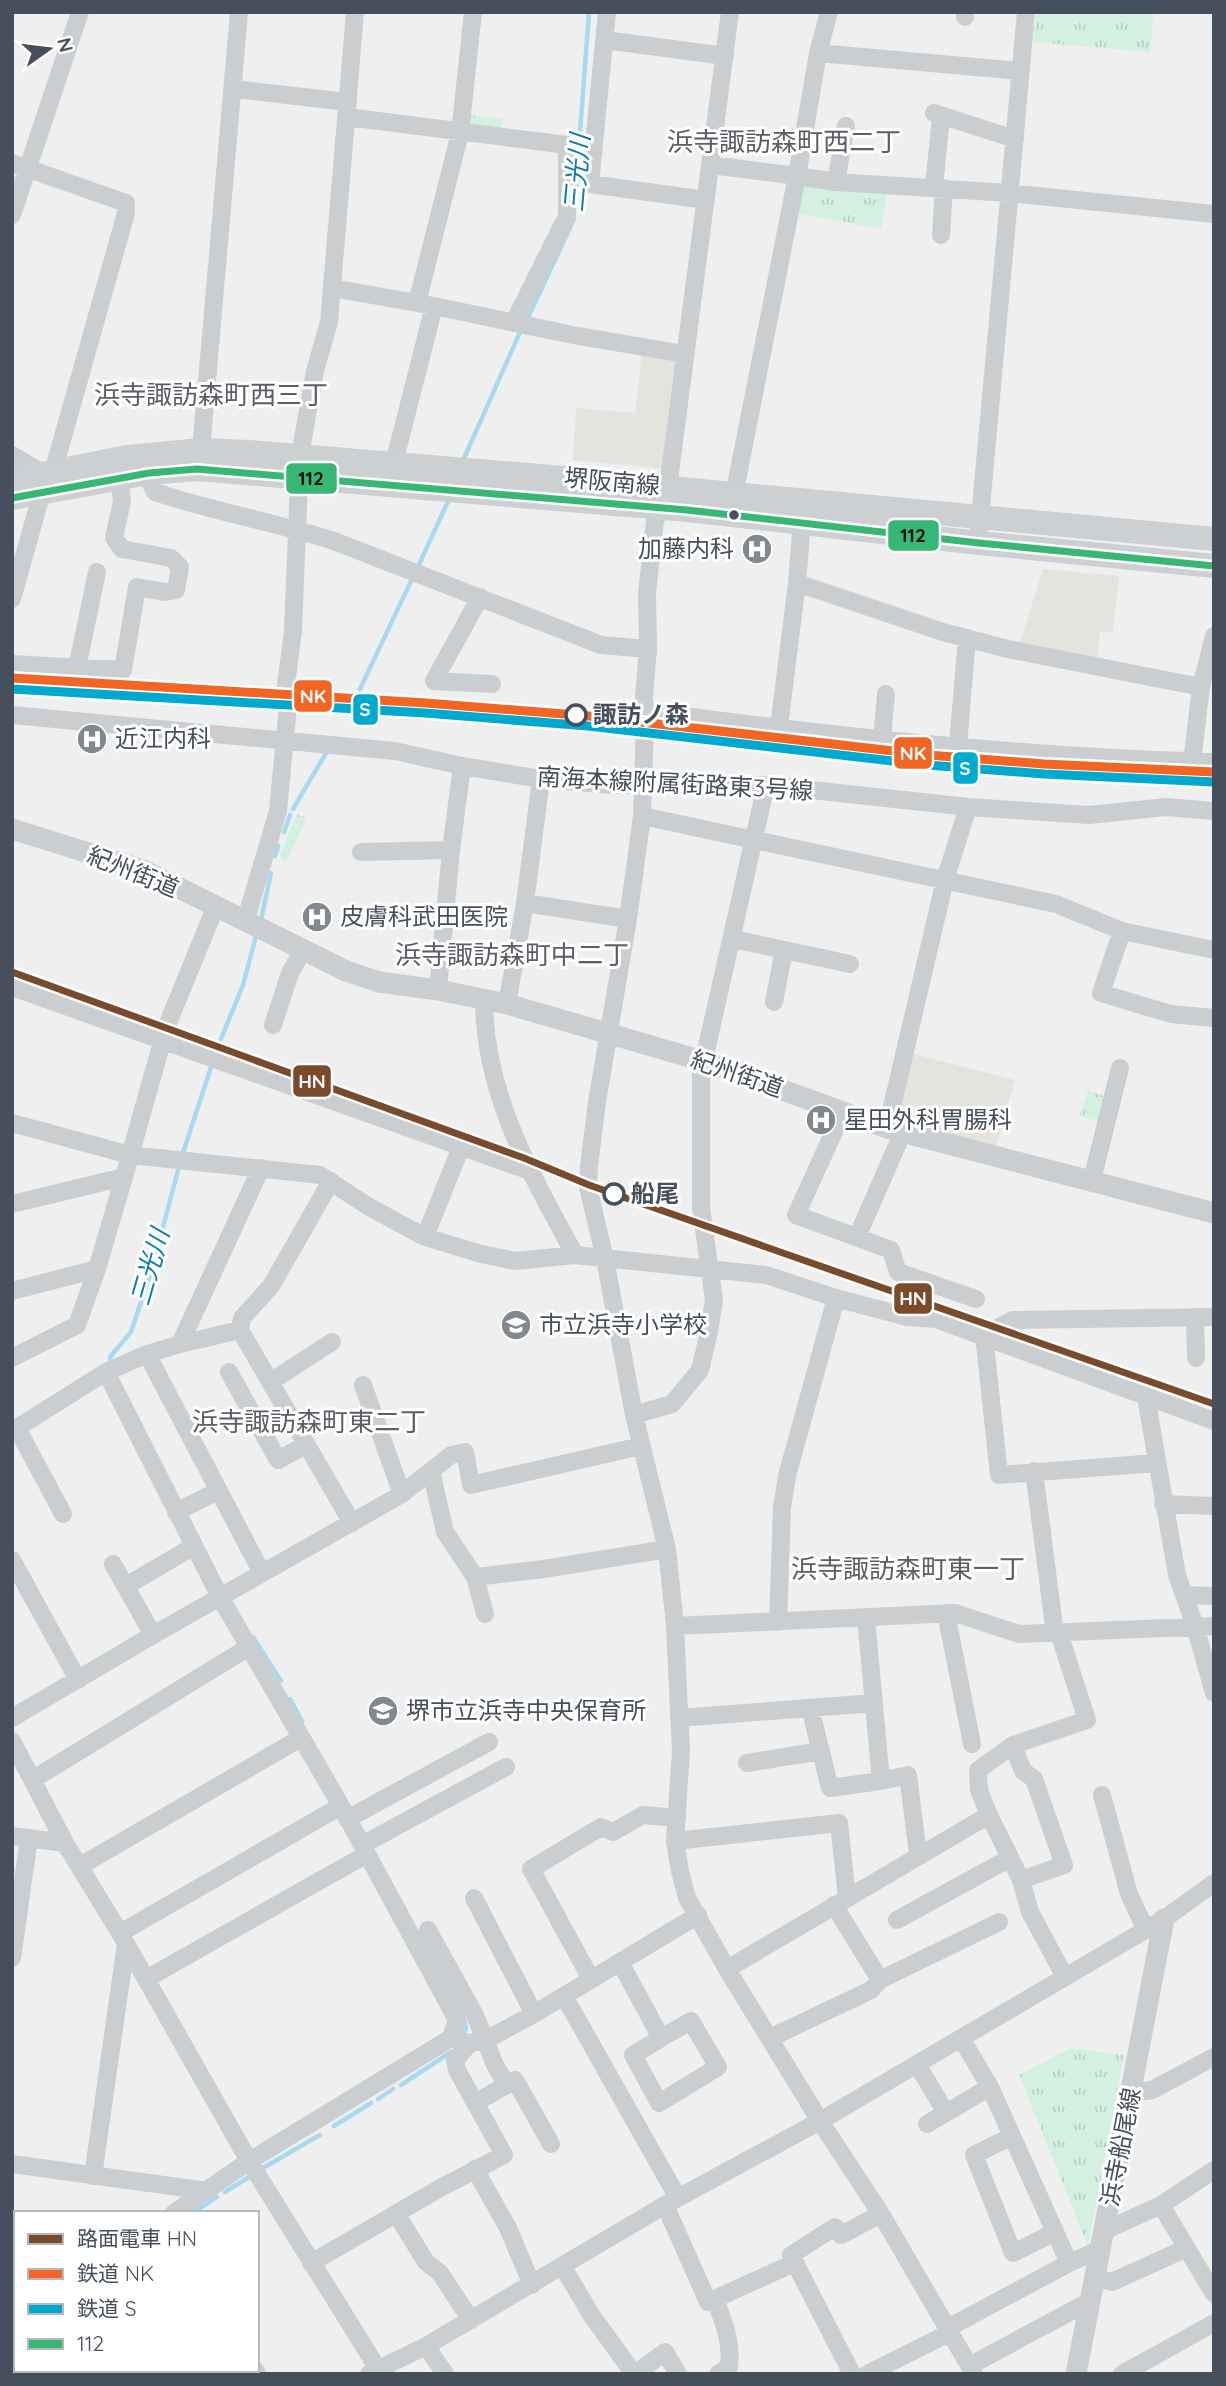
<svg xmlns="http://www.w3.org/2000/svg" width="1226" height="2386" font-family="Quicksand,'Noto Sans JP',sans-serif">
<defs>
<pattern id="grass-tufts" width="24" height="20" patternUnits="userSpaceOnUse" patternTransform="scale(1.75)"><rect width="24" height="20" fill="#d3f0e0"/><path d="M3 7l-1-3M5 7V3M7 7l1-3M15 17l-1-3M17 17v-4M19 17l1-3" fill="none" stroke="#b6d0c3"/></pattern>
</defs>
<rect width="100%" height="100%" fill="#f0efef"/>
<!-- commercial -->
<path fill="#e5e3dd" d="M642,352L677,356L667,469L573,460L576,408L635,413Z
M1043,569L1119,576L1113,632L1100,631L1097,662L1019,646Z
M910,1053L1015,1080L996,1147L900,1123L897,1114Z"/>
<!-- grass -->
<path fill="url(#grass-tufts)" d="M1036,12H1154L1150,52L1033,42Z
M468,115L503,119L501,131L473,129L468,120Z
M808,185L888,190L881,229L796,213L800,189Z
M297,814L307,818L286,862L282,860L280,855Z
M1088,1091L1104,1096L1098,1121L1079,1116Z
M1071,2048L1124,2055L1088,2246L1019,2075Z"/>
<g fill="none" stroke-linecap="round" stroke-linejoin="round">
<!-- stream -->
<path stroke="#a7daee" stroke-width="4.5" d="M575,200L589,12
M526,322L574,219
M462,463L521,330
M417,569L450,497
M360,689L413,577
M293,809L326,753
M284,832L290,815
M275,856L278,846
M261,920L271,873
M221,1039L243,985L256,936
M182,1156L212,1064
M111,1364L110,1357L131,1332L151,1272L180,1163
M253,1637L281,1681
M290,1699L302,1721
M462,2035L466,2029L464,2018
M401,2085L451,2052
M378,2099L393,2089
M334,2126L371,2103
M261,2169L320,2135
M225,2192L249,2177
M193,2213L217,2197
M12,2317L16,2315"/>
<!-- minor -->
<path stroke="#cbced0" stroke-width="18" d="M607,12L590,184L706,200
M730,12L668,488L655,521L647,593L648,649L644,696L645,723L642,816L628,919L597,1102L589,1166L588,1187L605,1259L634,1415L667,1549L675,1626L681,1751L675,1841L680,1871L687,1898L727,1969L820,2121L881,2214L974,2374
M965,17V12
M605,40L725,56
M818,53L1021,71
M234,89L348,102
M934,113L1015,139
M347,117L567,145V216L514,322
M12,163L126,203V213L53,472
M711,165L797,176L818,53L829,12
M836,182L846,126
M934,187L941,116
M12,215L80,12
M941,235L944,188
M332,288L434,306L394,463
M417,303L460,133L473,12
M434,306L573,335L684,354
M201,450L239,12
M12,455L44,474
M149,473L150,482L155,492C214,512 275,522 334,541L601,645L648,649
M737,480L797,176L836,182L1009,193L1214,214
M979,529L1026,12
M797,583L943,632L1008,649L1201,687
M480,597L434,681L492,684
M12,599L42,492
M12,664L123,670L137,587L165,592L176,590L180,567L171,558L122,549L114,538L122,501L119,478
M77,668L97,572
M645,711C833,736 1024,757 1214,762
M12,715L395,751L462,766L541,779L613,785H766L968,807L1089,815L1166,807L1214,811
M779,727L797,583L802,522
M882,739L886,694
M958,745L967,638
M1192,762L1201,687L1214,636
M642,816L1056,904L1122,931L1214,950
M361,852L451,850
M525,903L628,919
M245,922L278,811L289,695L286,685L293,631L300,455L315,371L329,322L355,12
M1122,931L1101,993L1171,1014L1214,1018
M733,939L850,964
M12,987L530,1171
M438,990L451,850L462,766
M484,999C484,1094 531,1174 575,1255
M774,1002L784,950
M507,1004L525,903L541,779
M273,1025L290,973L303,950
M843,1112L796,1215L891,1250L898,1272L976,1299
M12,1123L130,1155L320,1175L371,1208L425,1237L481,1254L515,1261L575,1255L766,1275L836,1298L907,1317L936,1319L1214,1421
M887,1128L945,880L968,807
M1092,1180L1120,1068
M331,1181L271,1286L242,1318L240,1330L352,1523
M12,1204L124,1177L166,1028L215,908
M425,1237L461,1147
M857,1237L903,1132
M12,1291L97,1269L124,1177
M1195,1317L1196,1358
M984,1335L999,1475L1156,1463
M984,1335L1013,1320L1214,1317
M180,1344L240,1330
M147,1354L262,1573
M12,1358L77,1325L97,1269
M106,1372L220,1597L341,1806L457,2020L451,2038L249,2161L174,2213
M229,1372L278,1460L306,1445
M270,1382L332,1342
M363,1385L402,1494
M1146,1397L1177,1575L1195,1626L1214,1693
M634,1415L672,1404L700,1370L709,1332L714,1300L701,1208V1073L766,785
M17,1428L63,1514
M12,1431L106,1372L147,1354L180,1344L261,1168
M431,1471L445,1532L475,1577L485,1614
M1034,1471L1055,1634
M1163,1504L1214,1506
M176,1512L218,1491
M12,1560L78,1680
M113,1564L153,1635
M475,1577L544,1569L667,1549
M126,1586L194,1546
M1184,1595L1214,1596
M946,1613L972,1744
M866,1618L881,1781L908,1775L918,1855
M778,1622L782,1508L787,1476L836,1298
M675,1626L955,1613L1019,1634L1214,1626
M1059,1633L1087,1720L1013,1745L978,1770L979,1790L989,1815L1021,1880L1030,1912L1065,1977
M810,1708L830,1788L881,1781
M12,1718L153,1635L402,1494L451,1455L465,1452L471,1485L641,1446
M679,1718L874,1703
M12,1741L65,1843L120,1933L249,2161L381,2374
M1013,1745L1023,1771L1034,1779L1064,1865L1021,1880
M747,1763L821,1751
M32,1780L249,1647
M1102,1795L1129,1894L1146,1930
M347,1819L489,1742
M12,1836L65,1843
M675,1841L839,1823L847,1898
M362,1845L506,1767
M80,1866L301,1738
M474,1898L534,2014
M897,1920L1010,1858
M428,1930L475,2015L495,2065L507,2085
M120,1933L341,1806
M12,1958L29,1838
M620,1962L661,2038L691,2021L718,2067L659,2103L633,2055L661,2038
M727,1969L989,1815
M146,1979L367,1854
M591,1979L531,1869L601,1827L613,1832L643,1815L677,1818
M880,1980L999,1922
M564,1996L678,2198
M770,2038L871,1990L880,1980L834,1905
M961,2038L990,2087L1069,2263
M461,2041L470,2043L484,2041L534,2014L698,1915
M917,2064L946,2113
M1132,2093L1152,2090L1214,2057
M475,2103L515,2080L551,2144
M927,2124L990,2087
M1012,2136L974,2155L1013,2253L1055,2232
M12,2164L207,2191
M475,2169L508,2228L532,2285
M93,2176L126,1944
M665,2205L708,2302L794,2263
M1161,2205L1214,2294
M397,2215L426,2262L440,2273L471,2320
M1104,2231L1161,2205L1214,2170
M311,2263L442,2187L504,2155L457,2070L455,2060L470,2043
M563,2267L592,2316L634,2374
M1096,2278L1112,2282L1187,2248
M715,2299C724,2323 732,2342 729,2367L718,2374
M12,2306L16,2304
M946,2329L1069,2263L1101,2249
M426,2346L445,2374
M969,2366L1092,2300
M94,2370L96,2374
M203,2370L205,2374
M255,2370L257,2374
M369,2374L426,2346L665,2205L820,2121L1164,1919L1214,1883
M635,2374L665,2352L678,2374
M852,2374L791,2255L835,2227L841,2235L881,2214
M867,2374L949,2333
M1122,2374L1214,2323"/>
<!-- tertiary -->
<path stroke="#cbced0" stroke-width="21" d="M12,829L143,870L346,971L379,982L438,990L507,1004L703,1061L887,1128L1214,1213
M1076,2374L1164,1919"/>
<!-- secondary -->
<path stroke="#ccd0d3" stroke-width="24" d="M12,480L127,457L201,450L249,452L564,478L1214,539
M12,498L149,473L197,469L687,510L979,543L1214,566"/>
<!-- bus-1 casing -->
<g stroke="#fff" stroke-width="12">
<path id="bus-1" d="M12,498L149,473L197,469L687,510L979,543L1214,566"/>
</g>
<!-- bus-1 -->
<use href="#bus-1" stroke="#37b774" stroke-width="7"/>
<!-- rail-1 casing -->
<g stroke="#fff" stroke-width="14">
<path id="rail-1" d="M12,678L426,703L589,716L928,755L1044,764L1214,772"/>
</g>
<!-- rail-2 casing -->
<g stroke="#fff" stroke-width="14">
<path id="rail-2" d="M12,689L425,713L588,726L927,765L1044,774L1214,782"/>
</g>
<!-- rail-1 -->
<use href="#rail-1" stroke="#f26522" stroke-width="9"/>
<!-- rail-2 -->
<use href="#rail-2" stroke="#00a9ce" stroke-width="9"/>
<!-- tram-1 casing -->
<g stroke="#fff" stroke-width="12">
<path id="tram-1" d="M12,972L524,1158L589,1185L1214,1404"/>
</g>
<!-- tram-1 -->
<use href="#tram-1" stroke="#7a4b2a" stroke-width="7"/>
</g>
<!-- icons -->
<defs>
<g id="hospital-disc" transform="scale(1.575)"><circle r="9.5" fill="#82888f" stroke="#fff"/><path d="M-5-5h3v3.5h4V-5h3V5h-3V1.5h-4V5h-3Z" fill="#fff"/></g>
<g id="school-disc" transform="scale(1.575)"><circle r="9.5" fill="#82888f" stroke="#fff"/><path d="M0-5L7-2L0 1L-7-2ZM-4 1L0 2.5L4 1V4Q0 6-4 4Z" fill="#fff"/></g>
</defs>
<g fill-rule="evenodd">
<use href="#hospital-disc" x="757" y="549"/>
<use href="#hospital-disc" x="92" y="739"/>
<use href="#hospital-disc" x="317" y="917"/>
<use href="#hospital-disc" x="821" y="1120"/>
<use href="#school-disc" x="516" y="1325"/>
<use href="#school-disc" x="383" y="1711"/>
</g>
<!-- markers -->
<circle fill="#46505c" stroke="#fff" stroke-width="2.5" cx="734" cy="515" r="6"/>
<g fill="#fff" stroke="#46505c" stroke-width="3.5">
<circle cx="576" cy="715" r="10"/>
<circle cx="614" cy="1194" r="10"/>
</g>
<g text-anchor="middle" stroke-width="6" stroke-linejoin="round" paint-order="stroke">
<!-- street labels -->
<g font-size="24" fill="#46505c" stroke="#fff">
<text transform="translate(612 482) rotate(5)" y="8">堺阪南線</text>
<text transform="translate(675 784) rotate(3)" y="8">南海本線附属街路東3号線</text>
<text transform="translate(133 872) rotate(22)" y="8">紀州街道</text>
<text transform="translate(737 1074) rotate(19)" y="8">紀州街道</text>
<text transform="translate(1121 2147) rotate(-79)" y="8">浜寺船尾線</text>
</g>
<!-- poi labels -->
<g font-size="24" fill="#46505c" stroke="#fff" text-anchor="start">
<text x="734" y="557" text-anchor="end">加藤内科</text>
<text x="115" y="747">近江内科</text>
<text x="340" y="925">皮膚科武田医院</text>
<text x="844" y="1128">星田外科胃腸科</text>
<text x="539" y="1333">市立浜寺小学校</text>
<text x="406" y="1719">堺市立浜寺中央保育所</text>
</g>
<!-- stop labels -->
<g font-size="24" font-weight="bold" fill="#46505c" stroke="#fff" text-anchor="start">
<text x="593" y="723">諏訪ノ森</text>
<text x="631" y="1202">船尾</text>
</g>
<!-- neighbourhood labels -->
<g font-size="26" fill="#5b5e64" stroke="#fff">
<text x="784" y="151">浜寺諏訪森町西二丁</text>
<text x="211" y="404">浜寺諏訪森町西三丁</text>
<text x="512" y="964">浜寺諏訪森町中二丁</text>
<text x="309" y="1431">浜寺諏訪森町東二丁</text>
<text x="908" y="1578">浜寺諏訪森町東一丁</text>
</g>
<!-- water labels -->
<g font-size="26" font-style="italic" fill="#0a7fac" stroke="#fff">
<text transform="translate(577 173) rotate(-85)" y="9">三光川</text>
<text transform="translate(150 1267) rotate(-74)" y="9">三光川</text>
</g>
</g>
<g stroke="#fff" stroke-width="2.5">
<rect x="285" y="462" width="53" height="33" rx="7" fill="#37b774"/>
<rect x="887" y="519" width="53" height="33" rx="7" fill="#37b774"/>
<rect x="293" y="679" width="40" height="34" rx="7" fill="#f26522"/>
<rect x="352" y="693" width="27" height="33" rx="7" fill="#00a9ce"/>
<rect x="893" y="736" width="40" height="34" rx="7" fill="#f26522"/>
<rect x="952" y="751" width="27" height="34" rx="7" fill="#00a9ce"/>
<rect x="292" y="1064" width="40" height="34" rx="7" fill="#7a4b2a"/>
<rect x="893" y="1282" width="40" height="33" rx="7" fill="#7a4b2a"/>
</g>
<g font-size="19" text-anchor="middle" font-weight="bold" fill="#fff">
<text x="313" y="703">NK</text>
<text x="365" y="716">S</text>
<text x="913" y="760">NK</text>
<text x="965" y="775">S</text>
<text x="312" y="1088">HN</text>
<text x="913" y="1305">HN</text>
</g>
<g font-size="19" text-anchor="middle" font-weight="bold" fill="#111">
<text x="311" y="485">112</text>
<text x="913" y="542">112</text>
</g>
<!-- border -->
<rect width="1226" height="2386" fill="none" stroke="#46505c" stroke-width="28"/>
<!-- legend -->
<rect x="14" y="2211" width="245" height="161" fill="#ffffff" stroke="#b5b9be" stroke-width="2"/>
<rect x="28" y="2234" width="35" height="10" fill="#7a4b2a" stroke="#b5b9be" stroke-width="2"/>
<text x="77" y="2246" font-size="21" fill="#46505c">路面電車 HN</text>
<rect x="28" y="2269" width="35" height="10" fill="#f26522" stroke="#b5b9be" stroke-width="2"/>
<text x="77" y="2281" font-size="21" fill="#46505c">鉄道 NK</text>
<rect x="28" y="2304" width="35" height="10" fill="#00a9ce" stroke="#b5b9be" stroke-width="2"/>
<text x="77" y="2316" font-size="21" fill="#46505c">鉄道 S</text>
<rect x="28" y="2339" width="35" height="10" fill="#37b774" stroke="#b5b9be" stroke-width="2"/>
<text x="77" y="2351" font-size="21" fill="#46505c">112</text>
<!-- north arrow -->
<g transform="translate(49 49) rotate(76)" stroke="#ffffff" stroke-width="5" paint-order="stroke">
<path d="M0-5L12 26L0 18L-12 26Z" fill="#46505c"/>
<text y="-10" font-size="19" font-weight="bold" text-anchor="middle" fill="#46505c">N</text>
</g>
</svg>
